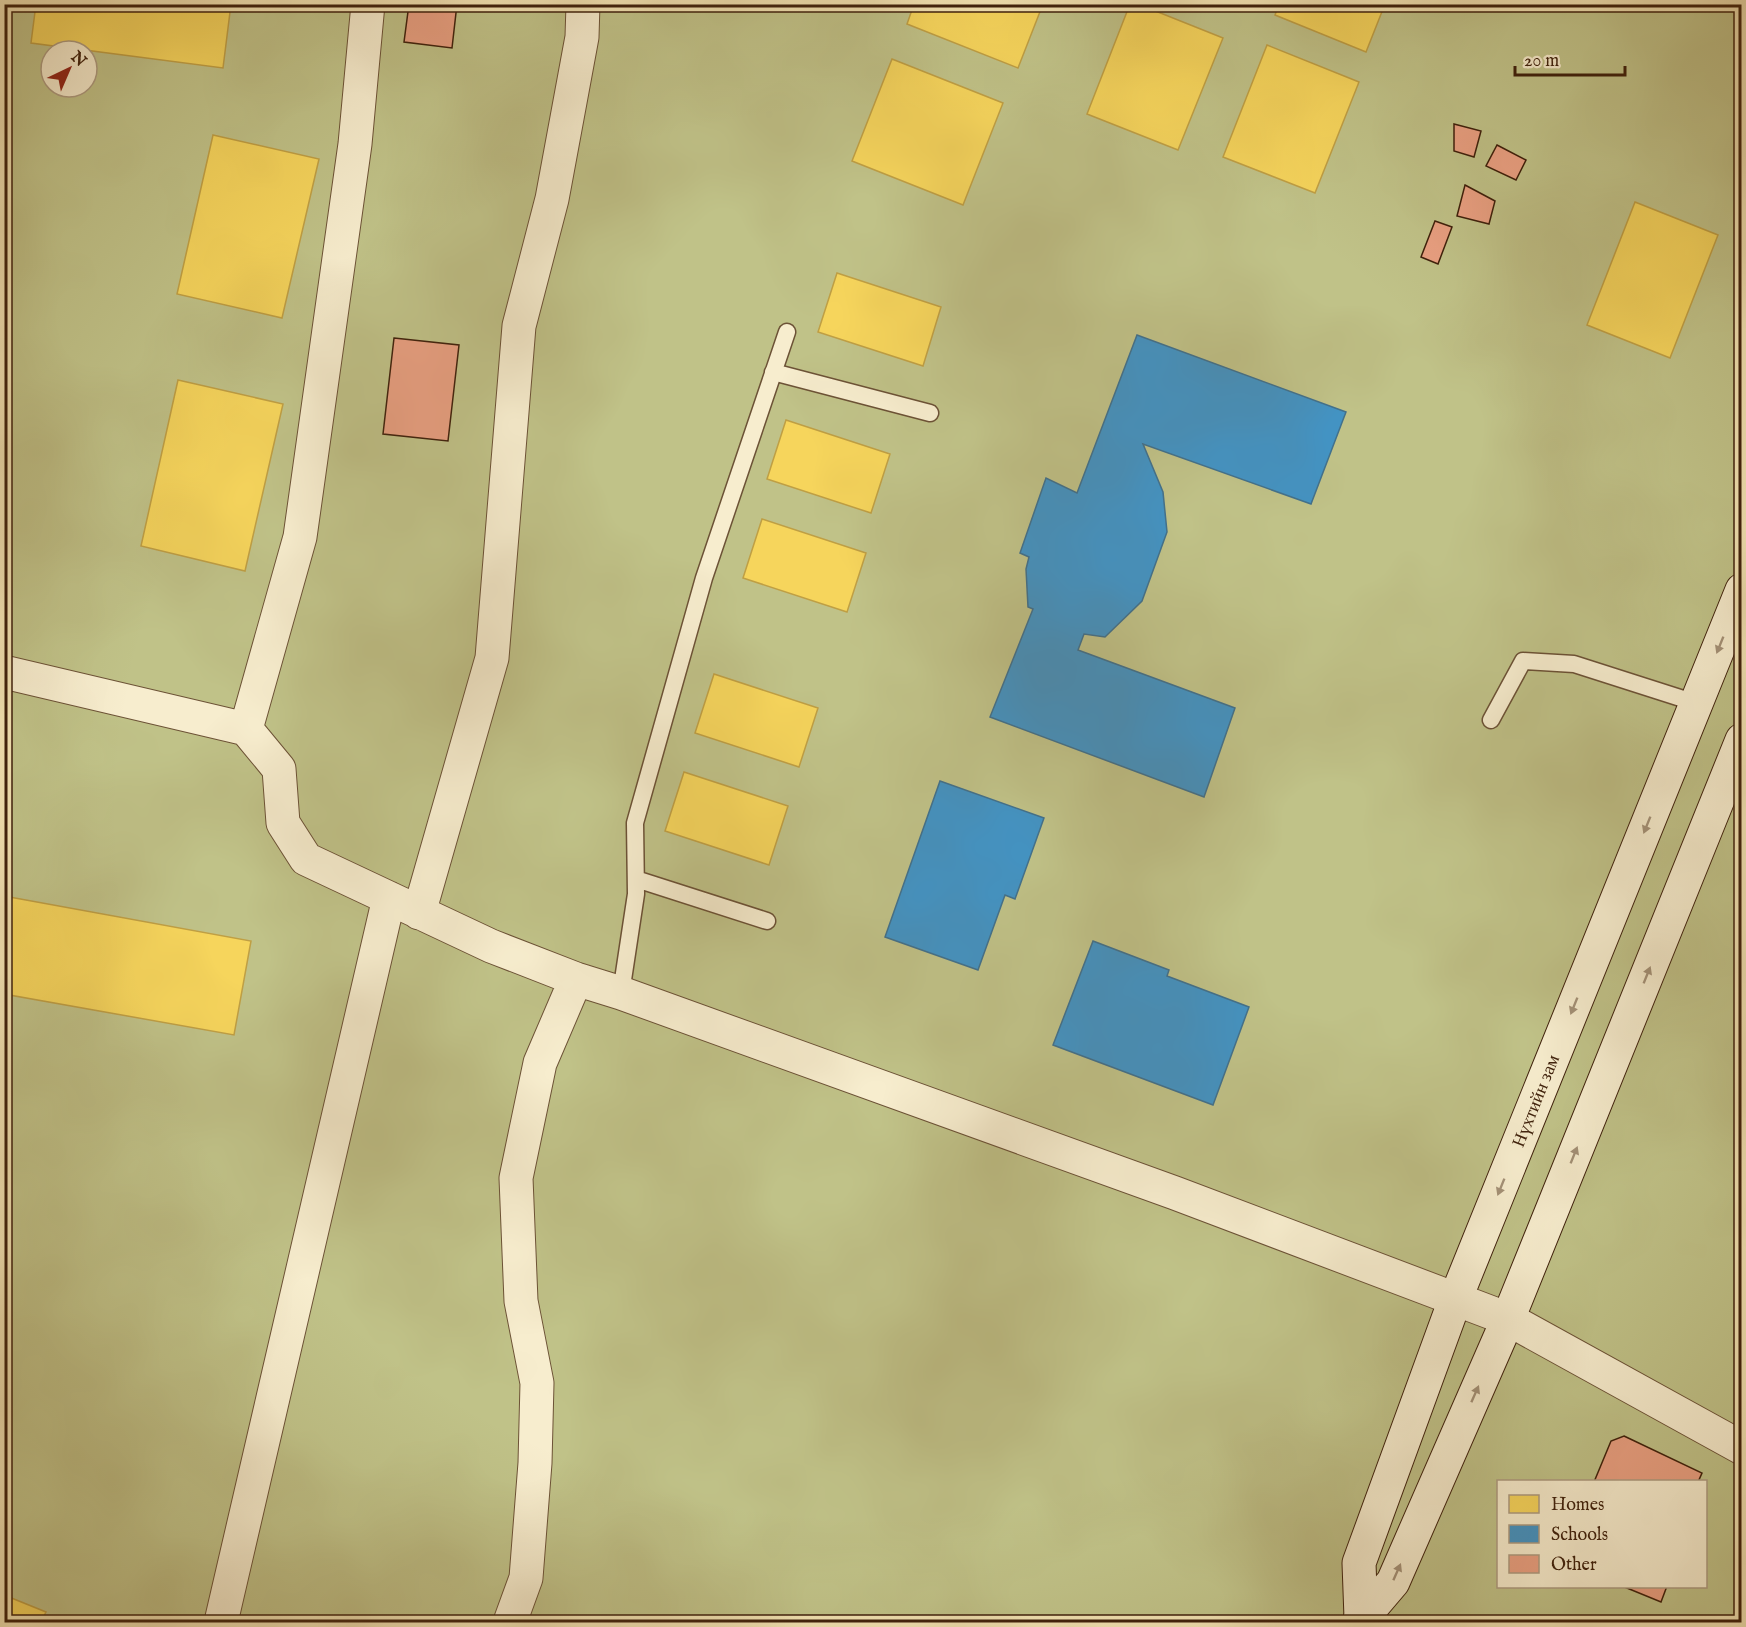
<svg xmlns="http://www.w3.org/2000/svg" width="1746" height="1627" font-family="'IM FELL English',serif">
<rect width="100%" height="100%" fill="#f2e3b3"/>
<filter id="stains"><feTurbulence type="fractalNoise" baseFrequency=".00333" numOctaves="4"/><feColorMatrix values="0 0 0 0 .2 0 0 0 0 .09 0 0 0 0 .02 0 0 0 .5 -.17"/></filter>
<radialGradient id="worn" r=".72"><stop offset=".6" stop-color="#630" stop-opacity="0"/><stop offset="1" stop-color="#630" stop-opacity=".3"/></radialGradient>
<!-- green -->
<path fill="#c0c288" stroke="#80724a" stroke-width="1.5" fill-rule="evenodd" d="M5,5H1741V1622H5ZM51,51H87V87H51ZM1498,1482H1706V1586H1498Z"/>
<!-- homes -->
<path fill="#f6d55c" stroke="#bf9f44" stroke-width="1.5" d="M36,4H231L223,68L31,43Z
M859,4H877L876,9Z
M914,4H1043L1018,68L907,24Z
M1130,4H1138L1223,38L1178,150L1087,114Z
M1279,4H1385L1366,52L1275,15Z
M1267,45L1359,82L1315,193L1223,157Z
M892,59L1003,103L963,205L852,161Z
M213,135L319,159L282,318L177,294Z
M1635,202L1718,235L1670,358L1587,325Z
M837,273L941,307L923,366L818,332Z
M178,380L283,404L245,571L141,546Z
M786,420L890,454L871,513L767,479Z
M762,519L866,553L847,612L743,578Z
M714,674L818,708L799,767L695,733Z
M684,772L788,806L769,865L665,831Z
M4,896L251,941L234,1035L4,994Z
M4,1595L46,1612L41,1622H4Z"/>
<!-- schools -->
<path fill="#4393c3" stroke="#42718c" stroke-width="1.5" d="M1137,335L1346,412L1311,504L1143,444L1163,492L1167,532L1142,601L1105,637L1084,634L1078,650L1235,708L1204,797L990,717L1033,609L1028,607L1026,569L1029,557L1020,553L1046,478L1077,493Z
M940,781L1044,818L1015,899L1005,895L978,970L885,937Z
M1093,941L1169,970L1167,976L1249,1007L1213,1105L1053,1045Z"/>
<!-- building -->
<path fill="#e9a082" stroke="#3f210c" stroke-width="1.5" d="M409,4H457L452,48L404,42Z
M1454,124L1481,131L1474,157L1454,151Z
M1497,145L1526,160L1516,180L1486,166Z
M1465,185L1495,201L1489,224L1457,216Z
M1435,221L1452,227L1438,264L1421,257Z
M394,338L459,345L448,441L383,434Z
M1624,1436L1702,1473L1698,1482H1594L1611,1441Z
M1622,1586H1667L1661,1602Z"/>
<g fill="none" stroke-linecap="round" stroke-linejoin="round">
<!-- lane casing -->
<g stroke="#6c5236" stroke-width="19">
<path id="lane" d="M773,372L930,413
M1491,720L1523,661L1574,664L1696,703
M636,879L767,921
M621,993L636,894L635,823L704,578L787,332"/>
</g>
<!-- street casing -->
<g stroke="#6c5236" stroke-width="35">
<path id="street" d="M4,672L246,729L279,769L283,823L306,859L491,946L576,979L621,993L1175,1193L1508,1319L1742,1448
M246,729L300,537L355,144L368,4
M419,913L492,658L519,326L552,199L582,37L583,4
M221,1622L389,898
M510,1622L526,1578L535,1463L537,1383L521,1301L516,1178L540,1063L576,979"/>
</g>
<!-- secondary casing -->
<g stroke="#3f210c" stroke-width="35">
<g id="secondary">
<path id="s1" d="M1361,1618L1359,1563L1455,1300L1742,590"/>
<path d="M1359,1622L1393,1582L1508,1319L1742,740"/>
</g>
</g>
<!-- lane -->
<use href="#lane" stroke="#f7edce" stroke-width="16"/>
<!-- street -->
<use href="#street" stroke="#f7edce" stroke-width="33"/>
<!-- secondary -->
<use href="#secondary" stroke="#f7edce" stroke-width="33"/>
</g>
<!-- one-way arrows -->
<defs><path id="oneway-solid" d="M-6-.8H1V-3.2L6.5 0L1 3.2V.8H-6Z" transform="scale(1.5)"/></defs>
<g fill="#a49177">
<use href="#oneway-solid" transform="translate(1720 645) rotate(112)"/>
<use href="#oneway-solid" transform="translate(1647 825) rotate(112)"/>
<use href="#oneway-solid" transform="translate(1647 975) rotate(-68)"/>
<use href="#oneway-solid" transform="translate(1574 1006) rotate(112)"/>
<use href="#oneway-solid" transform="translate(1574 1155) rotate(-68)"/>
<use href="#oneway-solid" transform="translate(1501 1187) rotate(112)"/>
<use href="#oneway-solid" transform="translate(1475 1394) rotate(-66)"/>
<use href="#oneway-solid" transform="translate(1397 1572) rotate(-66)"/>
</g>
<g text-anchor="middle" stroke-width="6" stroke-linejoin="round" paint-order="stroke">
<!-- street labels -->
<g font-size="18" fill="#3f210c" stroke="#f7edce">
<text dy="6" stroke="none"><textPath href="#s1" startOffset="550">Нүхтийн зам</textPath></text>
</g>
</g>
<!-- margin -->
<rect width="1746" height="1627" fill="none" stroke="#f2e3b3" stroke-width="24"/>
<rect x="6" y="6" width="1734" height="1615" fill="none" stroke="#3f210c" stroke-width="3"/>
<rect x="12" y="12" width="1722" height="1603" fill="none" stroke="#3f210c" stroke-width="1.5"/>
<!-- legend -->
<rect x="1497" y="1480" width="210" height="108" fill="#f7edce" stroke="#ad9b80" stroke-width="1.5"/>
<rect x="1509" y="1495" width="30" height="18" fill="#f6d55c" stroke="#ad9b80" stroke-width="1.5"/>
<text x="1551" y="1510" font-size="18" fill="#3f210c">Homes</text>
<rect x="1509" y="1525" width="30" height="18" fill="#4393c3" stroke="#ad9b80" stroke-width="1.5"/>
<text x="1551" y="1540" font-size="18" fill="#3f210c">Schools</text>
<rect x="1509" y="1555" width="30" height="18" fill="#e9a082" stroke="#ad9b80" stroke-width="1.5"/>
<text x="1551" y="1570" font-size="18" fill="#3f210c">Other</text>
<!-- north arrow -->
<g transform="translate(69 69) rotate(44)"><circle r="28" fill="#f7edce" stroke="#ad9b80" stroke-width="1.5"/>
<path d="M0-4.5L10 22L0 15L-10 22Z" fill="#8f2418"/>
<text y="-9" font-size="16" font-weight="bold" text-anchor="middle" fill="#3f210c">N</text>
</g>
<!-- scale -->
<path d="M1515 66v9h110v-9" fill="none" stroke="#3f210c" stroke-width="3"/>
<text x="1524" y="66" font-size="18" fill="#3f210c" stroke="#f7edce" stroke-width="4.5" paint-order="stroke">20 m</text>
<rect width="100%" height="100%" filter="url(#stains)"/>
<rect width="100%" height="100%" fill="url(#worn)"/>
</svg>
